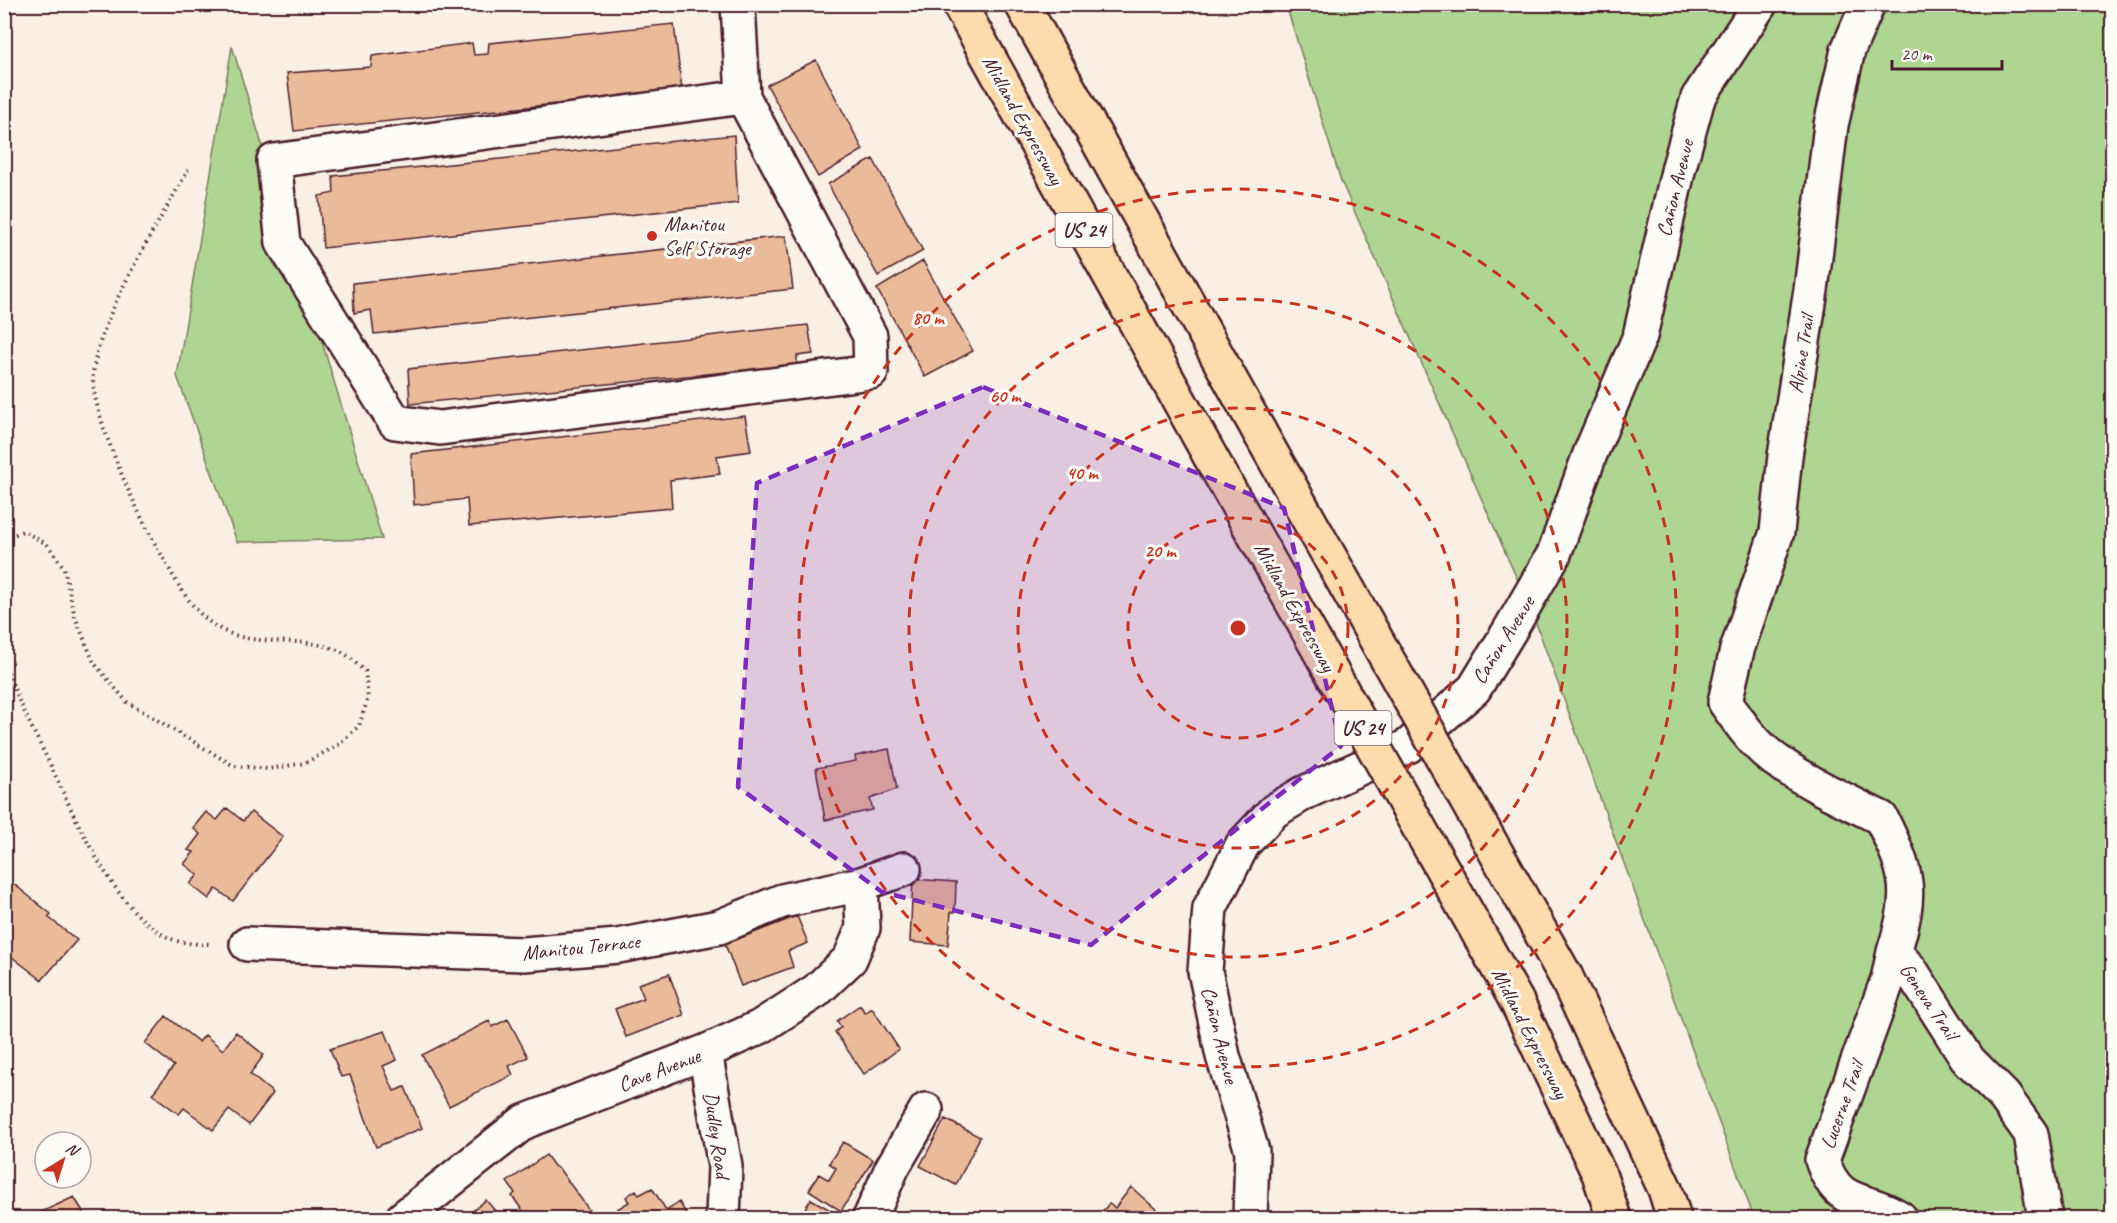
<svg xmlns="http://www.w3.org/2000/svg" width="2117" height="1223" font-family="Caveat,sans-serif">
<rect width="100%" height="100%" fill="#f9efe4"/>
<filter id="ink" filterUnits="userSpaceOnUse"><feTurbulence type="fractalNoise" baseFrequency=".0167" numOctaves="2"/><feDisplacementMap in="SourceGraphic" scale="12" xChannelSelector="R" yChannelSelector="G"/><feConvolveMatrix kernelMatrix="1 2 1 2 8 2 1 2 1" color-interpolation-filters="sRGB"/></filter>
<g filter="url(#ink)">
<!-- green -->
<path fill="#aed692" stroke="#7c7a5e" stroke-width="1.5" d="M1286,5H2112V1218H1754L1533,615L1341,181Z
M232,46L382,539L237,542L177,376Z"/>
<!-- building -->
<path fill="#eabb9a" stroke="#4a1f2b" stroke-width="1.5" d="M674,24L682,91L294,131L287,73L371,67L372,56L472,43L474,55L488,54L489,43Z
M816,60L863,150L818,177L767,85Z
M734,135L738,203L323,248L319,196L334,193L333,176Z
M873,159L923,251L878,276L828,184Z
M786,236L793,289L374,334L371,310L354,313L353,283Z
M923,261L973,351L925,377L877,289Z
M808,325L813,354L797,356V365L410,404L408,369Z
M745,416L751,451L717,456L720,474L670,480L672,508L469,526L467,499L414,505L411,454Z
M889,749L897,789L870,799L873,810L825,820L816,768L856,761L855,756Z
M227,808L243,821L251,812L283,837L233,901L216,889L209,899L190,884L198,875L184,864L194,852L188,850L200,834L193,828L206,812L217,820Z
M913,879L956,882L955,912H951L948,945L910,942Z
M10,881L51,914L48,917L77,940L42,980L4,951V888Z
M797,916L808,943L788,951L793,967L741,986L725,944Z
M669,974L684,1015L626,1037L615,1009L644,998L638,984Z
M860,1005L865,1013L872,1008L899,1049L864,1074L835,1032L841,1027L837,1021Z
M166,1016L199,1042L205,1035L223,1050L236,1032L264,1055L250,1074L273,1093L249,1125L229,1110L213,1130L184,1108L179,1114L152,1094L174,1066L145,1043Z
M508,1019L528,1057L509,1066L513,1075L449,1106L422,1055L489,1021L492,1027Z
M385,1031L397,1060L383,1066L394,1091L405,1087L422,1128L376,1147L350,1075L341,1077L330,1049Z
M945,1119L980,1137L956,1185L920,1166Z
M843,1142L873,1160L841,1211L809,1190L819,1174L829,1180L836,1168L829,1163Z
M546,1155L554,1166L560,1170L595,1218H528L512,1196L515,1193L507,1182Z
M1131,1187L1158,1211L1152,1218H1096L1109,1204L1115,1208Z
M652,1188L666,1210L679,1202L689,1218H611L609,1214L629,1202L626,1197L636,1190L639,1195Z
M74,1197L87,1218L33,1216Z
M811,1199L839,1215L837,1218H799Z
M486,1200L501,1218H464Z
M250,1211L260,1218H243Z"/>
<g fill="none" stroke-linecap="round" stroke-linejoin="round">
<!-- minor casing -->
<g stroke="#4a1f2b" stroke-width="38">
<path id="minor" d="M738,4L743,97L274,161L283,243L395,422L440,428L871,372L870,336L743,97
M1868,4L1848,50L1831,125L1811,290L1785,456L1777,532L1737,650L1725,702C1739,722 1754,744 1774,759C1807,783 1845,800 1881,818C1909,875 1913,891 1894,952L1910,969L1969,1061L2004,1096L2031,1134L2045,1218
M247,944L524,954L618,946L719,927L782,901L861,884L904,869
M1894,952L1888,979L1822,1160C1839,1210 1864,1195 1900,1218
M705,1052L725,1166L723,1218
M403,1218L524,1122L705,1052L760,1027L816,991L850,959L863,928L861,884
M870,1218L892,1168L926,1110
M1250,1218L1252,1151L1223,1056L1205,971L1210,908L1243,844L1274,811L1304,793L1408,746L1474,689L1510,630L1554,554L1590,454L1640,336L1679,167L1698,98L1760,4"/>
</g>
<!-- highway casing -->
<g stroke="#4a1f2b" stroke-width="38">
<path id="highway" d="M959,4L1210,456
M1022,4L1260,433
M1566,977L1665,1189L1674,1218
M1516,1000L1599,1174L1614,1218"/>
</g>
<!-- path -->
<path stroke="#4a1f2b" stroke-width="4" stroke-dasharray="1.5 4.5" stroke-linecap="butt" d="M4,539L23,531L47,544L64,568L75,617L94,663L127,702L234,766L269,769L305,763L338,745L359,726L368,698L365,671C357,665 349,655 340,651C304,635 260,648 224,631C189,614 172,572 153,540C135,508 90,409 93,375C98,316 159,223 188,170
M4,661C16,698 34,732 51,766C74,816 109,896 153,928C174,944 188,944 213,944"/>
<!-- minor -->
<use href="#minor" stroke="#fdfcf7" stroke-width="33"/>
<!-- highway -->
<use href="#highway" stroke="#fcdcac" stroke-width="33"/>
<!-- highway-bridge casing -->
<g stroke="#4a1f2b" stroke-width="38" stroke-linecap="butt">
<path id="highway-bridge" d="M1260,433L1566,977
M1210,456L1516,1000"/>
</g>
<!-- highway-bridge -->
<use href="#highway-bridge" stroke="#fcdcac" stroke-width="33"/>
</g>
</g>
<!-- marked area -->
<path fill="#7b2cbf" fill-opacity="0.2" stroke="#7b2cbf" stroke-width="4.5" stroke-dasharray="12 8" stroke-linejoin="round" d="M983,387L1284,508L1341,746L1091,945L882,892L738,787L757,483Z"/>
<!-- distance rings -->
<g fill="none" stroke="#c8321e" stroke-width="3" stroke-dasharray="10 8">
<circle cx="1238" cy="628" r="110"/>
<circle cx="1238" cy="628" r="220"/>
<circle cx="1238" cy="628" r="329"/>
<circle cx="1238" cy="628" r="439"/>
</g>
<!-- markers -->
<circle fill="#c8321e" stroke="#fdfcf7" stroke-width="2" cx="652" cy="236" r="6"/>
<g text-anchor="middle" stroke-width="6" stroke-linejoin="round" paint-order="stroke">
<!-- shield labels -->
<g fill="#fdfcf7" stroke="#806168" stroke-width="1.5">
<rect x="1055.5" y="213" width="57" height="34" rx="4.5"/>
<rect x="1334.5" y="711" width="57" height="34" rx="4.5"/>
</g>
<g font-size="20" font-weight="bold" fill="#4a1f2b">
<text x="1084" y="237">US 24</text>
<text x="1363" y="735">US 24</text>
</g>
<!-- street labels -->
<g font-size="21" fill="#4a1f2b" stroke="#fdfcf7">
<text transform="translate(1023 120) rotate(61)" y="7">Midland Expressway</text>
<text transform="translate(1675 188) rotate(-76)" y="7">Cañon Avenue</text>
<text transform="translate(1801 354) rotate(-81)" y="7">Alpine Trail</text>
<text transform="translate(1295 607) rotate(61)" y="7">Midland Expressway</text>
<text transform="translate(1503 640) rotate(-58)" y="7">Cañon Avenue</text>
<text transform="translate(581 947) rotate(-6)" y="7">Manitou Terrace</text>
<text transform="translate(1929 1001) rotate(56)" y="7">Geneva Trail</text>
<text transform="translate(1530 1033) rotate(63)" y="7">Midland Expressway</text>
<text transform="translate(1220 1035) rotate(76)" y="7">Cañon Avenue</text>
<text transform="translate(659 1070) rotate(-21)" y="7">Cave Avenue</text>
<text transform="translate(1842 1105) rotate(-70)" y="7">Lucerne Trail</text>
<text transform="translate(717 1135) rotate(82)" y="7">Dudley Road</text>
</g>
<!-- poi labels -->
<g font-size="21" fill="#4a1f2b" stroke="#fdfcf7" text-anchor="start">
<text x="664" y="231">Manitou<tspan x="664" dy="24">Self Storage</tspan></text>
</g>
</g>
<circle cx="1238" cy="628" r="9" fill="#c8321e" stroke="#fdfcf7" stroke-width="3"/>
<g font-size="18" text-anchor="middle" font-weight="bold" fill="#c8321e" stroke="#fdfcf7" stroke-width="6" stroke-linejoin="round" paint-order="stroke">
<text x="928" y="324">80 m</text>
<text x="1005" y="402">60 m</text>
<text x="1082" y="479">40 m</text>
<text x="1160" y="557">20 m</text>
</g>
<!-- margin -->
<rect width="2117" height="1223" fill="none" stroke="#fdfcf7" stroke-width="24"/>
<rect x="12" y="12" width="2093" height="1199" fill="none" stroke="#4a1f2b" stroke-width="2" filter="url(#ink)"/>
<!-- north arrow -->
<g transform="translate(63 1160) rotate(38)"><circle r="28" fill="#fdfcf7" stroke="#b5a4a5" stroke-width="1.5"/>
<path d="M0-4.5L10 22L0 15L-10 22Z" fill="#c8321e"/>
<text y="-9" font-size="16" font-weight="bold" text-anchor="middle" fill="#4a1f2b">N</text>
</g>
<!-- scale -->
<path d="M1892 60v9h110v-9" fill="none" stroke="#4a1f2b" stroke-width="3"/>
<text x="1901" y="60" font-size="18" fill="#4a1f2b" stroke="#fdfcf7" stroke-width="4.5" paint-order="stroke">20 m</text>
</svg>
